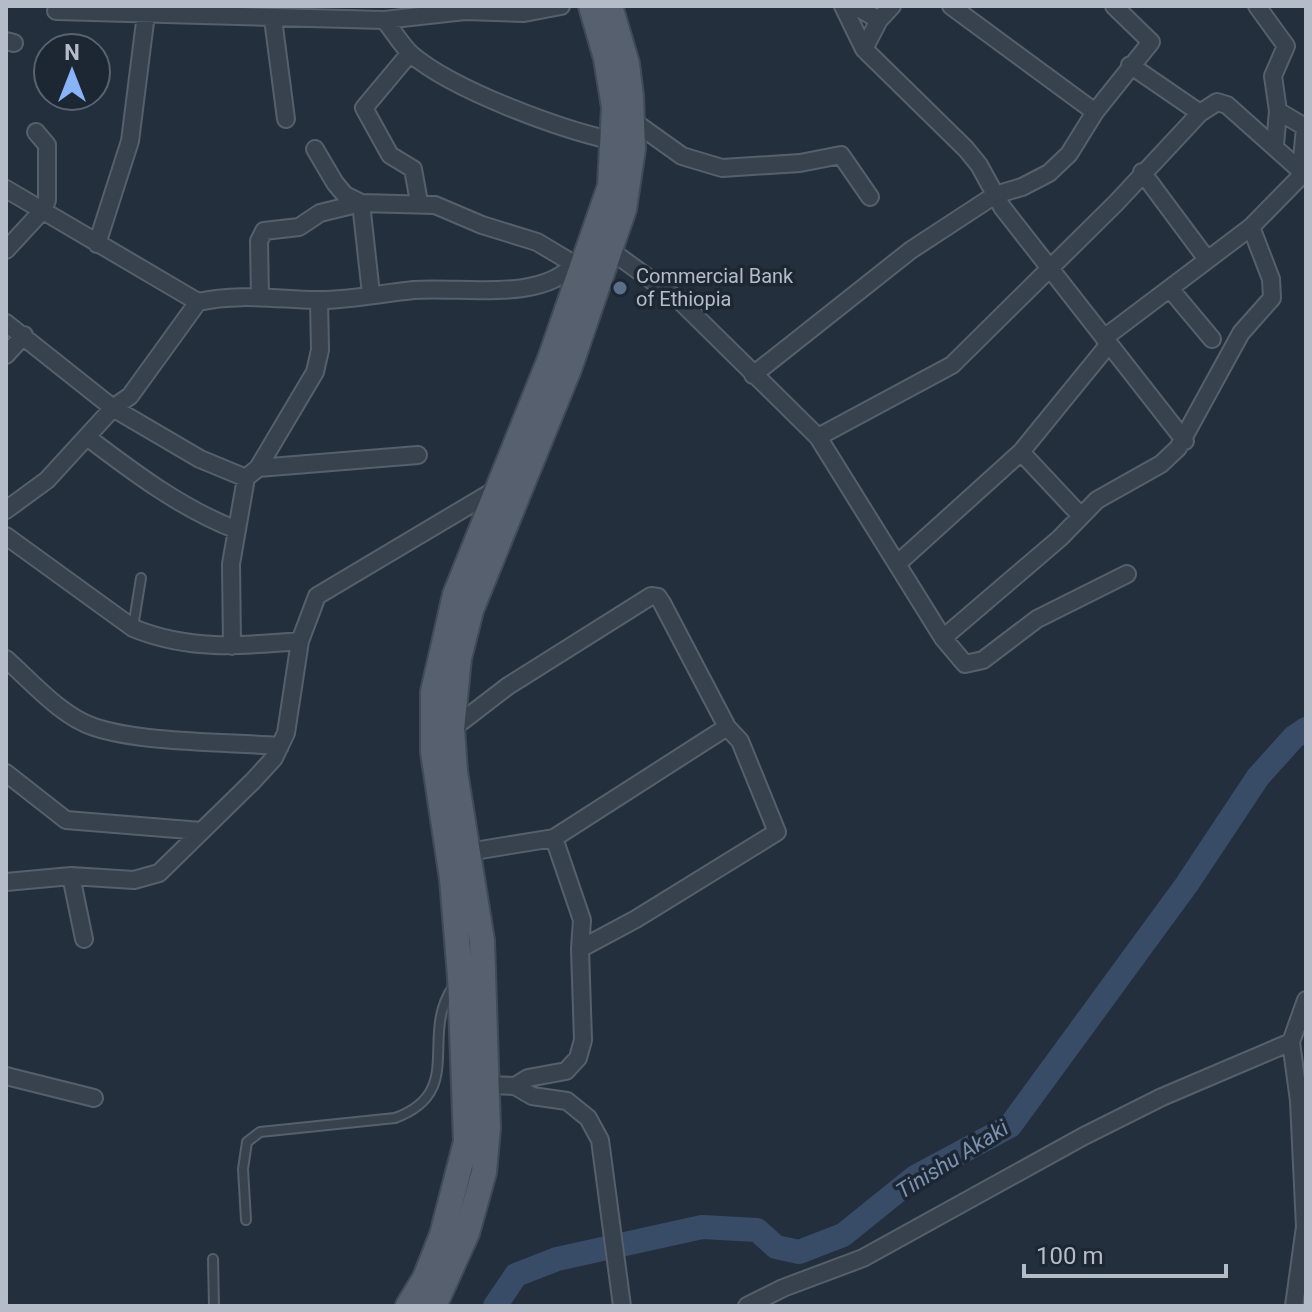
<svg xmlns="http://www.w3.org/2000/svg" width="1312" height="1312" font-family="Roboto,sans-serif">
<rect width="100%" height="100%" fill="#242f3e"/>
<g fill="none" stroke-linecap="round" stroke-linejoin="round">
<!-- river -->
<path stroke="#394c67" stroke-width="24" d="M495,1306L516,1275L557,1259L702,1227L757,1230L776,1247L799,1252L843,1235L915,1177L1010,1126L1187,884L1258,777L1294,737L1306,729"/>
<!-- lane casing -->
<g stroke="#565f6c" stroke-width="12">
<path id="lane" d="M133,627L141,578
M246,1220L243,1169L247,1142L260,1132L395,1118C466,1092 419,1036 453,987
M213,1259L214,1306"/>
</g>
<!-- street casing -->
<g stroke="#565f6c" stroke-width="20">
<path id="street" d="M843,6L864,49
M855,6L879,20
M892,6L879,20L864,49L966,149L979,165L1002,207L1185,441
M1257,6L1286,46L1273,76L1278,111L1275,145
M56,11L384,20L465,11L524,13L561,6
M273,19L286,119
M384,20C393,30 401,45 411,54C453,90 559,129 614,141
M6,41L14,43
M410,53L364,108L390,155L413,169L419,202
M1278,111L1305,127L1301,171L1306,174
M1095,112L1151,42L1114,6
M633,121L682,156L722,168L800,163L841,155L870,197
M315,149L335,183L345,195L361,203L435,205L482,225L537,242L574,264
M1142,172L1206,258
M6,189L198,302
M97,244L130,141L147,6
M6,250L43,210L47,200V145L36,132
M610,250L680,301L818,437L943,638L965,664L983,660L1037,619L1127,574
M1171,290L1212,339
M260,297L259,241L264,231L299,227L320,213L361,203L371,294
M6,323L113,408L200,459L246,478
M1104,338L1251,227L1298,179L1301,171L1227,105L1217,102L1200,113
M6,355L24,335
M753,375L911,250L995,195L1022,187L1049,173L1069,154L1095,112L951,6
M87,437C133,472 182,509 237,530
M818,437L952,365L1116,203L1200,113L1130,65
M1021,452L1080,515
M258,468L315,372L320,350L319,300
M6,510L47,480L113,408L130,396L198,302C237,293 276,299 315,300C347,301 382,293 414,290C460,286 541,303 574,264L581,266
M6,536L133,628C189,651 242,646 300,641
M897,564L1021,452L1109,344
M943,638L1060,538L1097,500L1161,464L1178,448L1241,333L1272,298L1271,279L1251,227
M232,646L231,564L246,478L258,468L418,455
M6,659C32,682 61,716 94,727C141,743 229,742 280,746
M452,729L508,686L651,596L658,597L662,603L727,727L740,741L777,832L636,919L580,949
M6,773L66,820L201,831
M468,852L554,838L727,727
M71,876L84,939
M6,882L71,876L134,880L159,873L253,781L274,758L286,733L300,641L317,596L495,490L499,491
M6,1076L94,1098
M488,1085L515,1086L532,1096L567,1101L588,1118L600,1140L622,1306
M515,1086L528,1078L566,1071L578,1058L583,1040L580,949L582,920L554,838
M747,1306L783,1288L863,1258L1084,1136L1162,1097L1291,1042
M1294,1306L1305,1227L1299,1101L1291,1042L1306,1000"/>
</g>
<!-- primary casing -->
<g stroke="#414a57" stroke-width="28">
<path id="primary" d="M408,1306L425,1278L442,1235L466,1142L460,976L452,879L433,752V692L455,595L550,359L610,186L614,107L606,58L591,6
M434,1306L467,1233L484,1172L488,1128L482,941L455,772L452,729L459,658L471,610L569,369L624,209L633,149L631,96L627,64L610,6"/>
</g>
<!-- lane -->
<use href="#lane" stroke="#38414e" stroke-width="8"/>
<!-- street -->
<use href="#street" stroke="#38414e" stroke-width="16"/>
<!-- primary -->
<use href="#primary" stroke="#56606e" stroke-width="24"/>
</g>
<!-- markers -->
<circle fill="#5c6f8a" stroke="#1d2633" stroke-width="3" cx="620" cy="288" r="8"/>
<g text-anchor="middle" stroke-width="7" stroke-linejoin="round" paint-order="stroke">
<!-- poi labels -->
<g font-size="20" fill="#b4bcc9" stroke="#1d2633" text-anchor="start">
<text x="636" y="283">Commercial Bank<tspan x="636" dy="23">of Ethiopia</tspan></text>
</g>
<!-- water labels -->
<g font-size="22" font-style="italic" fill="#7c92b1" stroke="#1d2633">
<text transform="translate(952 1159) rotate(-32)" y="8">Tinishu Akaki</text>
</g>
</g>
<!-- border -->
<rect width="1312" height="1312" fill="none" stroke="#b4bcc9" stroke-width="16"/>
<!-- north arrow -->
<g transform="translate(72 72)"><circle r="38" fill="#1d2633" stroke="#59626f" stroke-width="2"/>
<path d="M0-6L14 30L0 20L-14 30Z" fill="#8ab4f8"/>
<text y="-12" font-size="22" font-weight="bold" text-anchor="middle" fill="#b4bcc9">N</text>
</g>
<!-- scale -->
<path d="M1024 1264v12h202v-12" fill="none" stroke="#b4bcc9" stroke-width="4"/>
<text x="1036" y="1264" font-size="24" fill="#b4bcc9" stroke="#1d2633" stroke-width="6" paint-order="stroke">100 m</text>
</svg>
